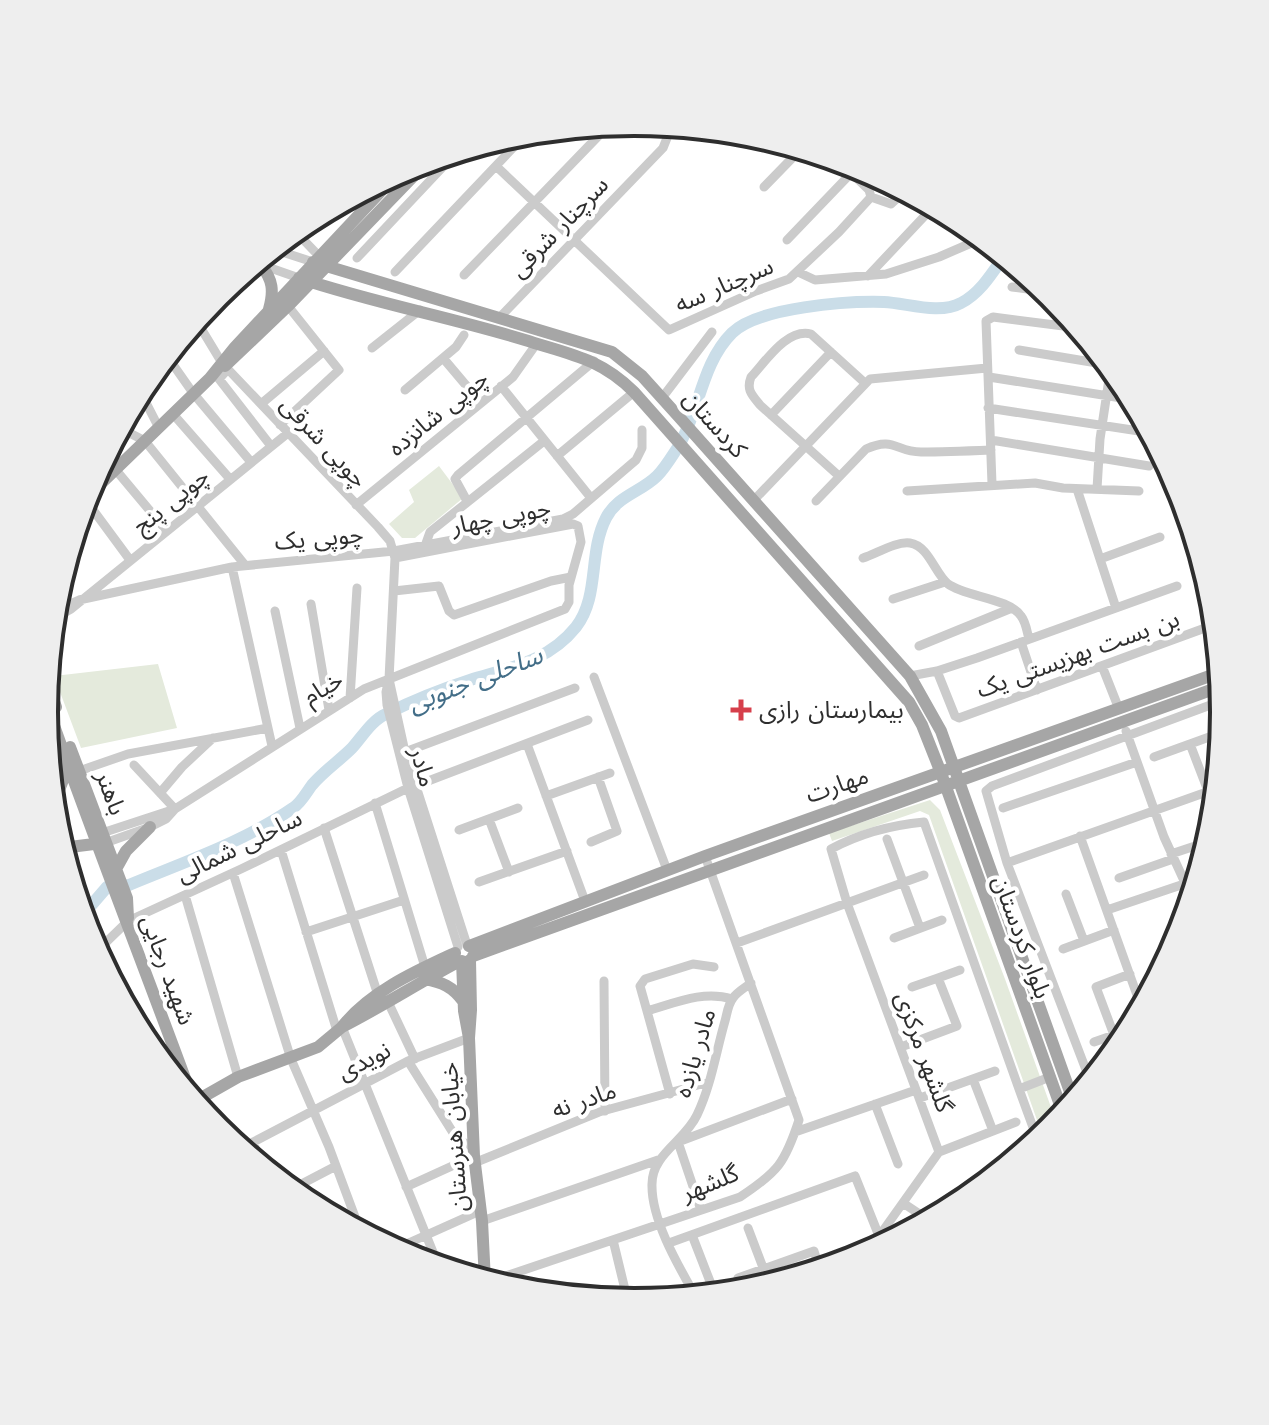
<svg xmlns="http://www.w3.org/2000/svg" width="1269" height="1425" font-family="'Work Sans','Noto Sans Arabic',sans-serif">
<rect width="100%" height="100%" fill="#fff"/>
<!-- green -->
<path fill="#e4eadc" d="M439,466L463,498L415,538H402L389,524L414,502L409,490Z
M158,664L177,728L81,748L54,676Z
M930,800L940,810L1005,979L1057,1124L1043,1137L929,815L920,811L832,841L829,833Z"/>
<g fill="none" stroke-linecap="round" stroke-linejoin="round">
<!-- river -->
<path stroke="#cadde8" stroke-width="12" d="M82,916L107,887L129,885C184,862 244,842 293,808C301,803 306,793 312,785C324,771 339,761 352,748C362,737 372,720 386,714C412,701 442,689 470,680C509,668 548,662 576,627C600,596 588,553 606,518C617,496 641,492 657,476C665,468 672,456 678,447C700,411 701,364 732,333C758,307 848,301 884,302C907,303 939,315 961,303C979,294 991,275 1002,259L1006,257"/>
<!-- minor -->
<path stroke="#cbcbcb" stroke-width="9" d="M496,166L669,330L756,291L789,279L839,232L871,197L869,190L838,160
M764,187L801,149
M871,197L891,204L905,191
M295,231L319,256
M787,240L858,166
M273,249L313,262
M357,258L456,153
M259,264L299,278
M395,272L528,132
M798,272L815,280L886,274L939,257L983,238
M464,275L609,125
M868,276L934,206
M1012,287L1049,292
M500,317L663,148L667,138L665,125
M196,320L222,363L378,527L390,541L395,558L389,679L386,692L387,705L408,788L458,947
M372,348L420,310
M1019,350L1109,365
M167,356L193,393L251,462
M443,358L481,403
M228,369L219,379L271,446
M989,377L1134,400
M501,386L591,498
M405,390L456,347L464,335
M140,391L159,428
M662,398L712,332
M261,404L324,351
M988,408L1152,433
M173,414L230,479
M771,415L831,352
M280,425L339,370L288,306
M120,428L145,441L245,565
M991,440L1149,466
M557,456L634,392
M115,469L166,530
M839,476L760,405C752,395 746,390 751,377C766,361 787,328 811,334L865,383
M992,484L986,321L993,317L1079,328
M1077,489L1116,608
M1097,489L1100,439L1111,366
M907,491L1035,483L1063,488L1139,491
M85,499L130,560
M754,500L870,379L987,368
M467,501L455,479L458,475L594,361
M816,501L866,449C894,436 896,452 921,452C944,452 968,451 991,450
M356,505L513,377L537,343
M425,546L430,532L544,441
M863,558C876,554 896,541 910,543C929,546 935,574 948,584C966,597 1009,598 1021,616C1026,622 1027,632 1029,639
M1100,559L1160,537
M232,567L272,746
M394,591L439,586L449,611L454,615L551,581L571,577
M893,599L945,582
M311,604L329,710
M54,611L79,600L232,567L394,551L563,519L573,514L636,460L642,448V430
M275,611L300,728
M53,619L71,609L288,433
M1021,642L1037,690
M919,646L1012,608
M1102,666L1119,709
M937,671L955,716L959,718L1216,624
M910,676L937,671L977,658L1177,586
M594,677L667,870
M389,679L405,752L467,945
M350,698L357,588
M1126,731L1164,837L1192,898
M527,744L585,901
M1190,744L1208,791
M405,752L575,688
M1154,757L1223,732
M49,759L65,764
M134,765L175,809
M79,771L128,754L268,728
M415,786L588,720
M160,793L182,767L213,738
M546,796L610,773
M375,803L425,967
M1003,808L1137,762
M489,819L509,872
M324,828L378,995
M459,830L518,808
M102,833L172,810
M1080,836L1142,1009
M887,839L920,928
M591,842L617,831L598,777
M105,843L150,827L166,819L175,809L364,689L565,609L569,602V585L581,542L578,526L573,524L395,558
M281,850L337,1031
M1171,854L1210,841
M1007,863L1218,788
M233,873L291,1059L329,1147L361,1233
M1119,878L1173,859
M479,882L567,851
M1066,894L1084,941
M185,895L238,1077
M1107,910L1184,884
M306,932L404,900
M894,938L942,920
M737,943L924,875
M1063,949L1114,930
M96,952L128,921L241,869L408,788
M714,967L693,964L645,979L640,986L647,1011C675,1003 703,990 732,999
M604,981L605,1111
M912,987L938,978
M1137,996L1153,989
M389,1004L415,1059
M647,1011L670,1094
M342,1027L439,1267
M1094,1042L1114,1035L1096,987L1130,974
M901,1047L957,1026L938,978L960,970
M408,1061L469,1038
M163,1064L177,1057
M973,1079L993,1131
M1091,1083L1007,863L986,791L992,786L1224,700
M1019,1089L1038,1141
M920,1098L995,1071
M875,1104L898,1164
M795,1132L916,1090
M253,1142L262,1167
M240,1149L408,1061L457,1139L473,1147
M939,1152L1016,1122
M474,1163L599,1112L709,1082
M406,1187L474,1156
M290,1190L336,1166
M903,1203L930,1221
M701,1210L678,1142L792,1099
M922,1216L969,1198
M482,1221L658,1160
M748,1228L770,1286
M692,1235L711,1284
M613,1240L628,1302
M669,1243L855,1176L879,1236
M393,1250L480,1211
M865,1256L939,1152L847,903L831,849C859,834 892,825 924,822L1019,1089L1050,1077
M738,1278L814,1251L820,1270
M488,1282L740,1197C778,1172 785,1163 799,1120L705,856
M696,1297C679,1267 651,1220 652,1184C652,1154 685,1141 697,1115C711,1086 716,1052 725,1021C727,1014 728,1004 733,998C737,992 746,987 751,983"/>
<!-- major -->
<path stroke="#a6a6a6" stroke-width="12" d="M313,262L612,352L642,376L679,417L910,676L941,731L1074,1103
M261,265C273,280 274,291 269,309
M299,278C373,303 451,317 525,340C569,354 600,358 634,392L909,702L922,725L941,773L1064,1116
M225,366L288,306L428,161
M85,499L210,378L235,347L400,171
M47,682L56,707
M45,700C92,835 144,966 193,1100
M70,747L127,898L128,918
M53,805L63,780L65,763
M62,848L102,843
M116,869L126,851L150,827
M469,946L705,856L1221,672
M455,953C416,971 369,992 342,1027C383,1006 420,982 460,961
M473,956L1222,686
M462,961L464,1011L469,1038L471,1010L470,960
M425,979C442,982 453,987 463,1001
M469,1038L474,1156L482,1221L485,1281
M194,1102L238,1077L318,1047L342,1027"/>
</g>
<!-- markers -->
<path fill="#d63f4b" stroke="#fff" stroke-width="3" d="M737 698h8v8h8v8h-8v8h-8v-8h-8v-8h8z"/>
<g text-anchor="middle" stroke-width="8" stroke-linejoin="round" paint-order="stroke">
<!-- street labels -->
<g font-size="24" fill="#2e2e2e" stroke="#fff">
<text transform="translate(559 227) rotate(-46)" y="8">سرچنار شرقی</text>
<text transform="translate(724 285) rotate(-23)" y="8">سرچنار سه</text>
<text transform="translate(438 413) rotate(-39)" y="8">چوپی شانزده</text>
<text transform="translate(715 424) rotate(48)" y="8">کردستان</text>
<text transform="translate(324 442) rotate(47)" y="8">چوپی شرقی</text>
<text transform="translate(171 501) rotate(-39)" y="8">چوپی پنج</text>
<text transform="translate(501 517) rotate(-11)" y="8">چوپی چهار</text>
<text transform="translate(319 538) rotate(-5)" y="8">چوپی یک</text>
<text transform="translate(1078 654) rotate(-20)" y="8">بن بست بهزیستی یک</text>
<text transform="translate(323 688) rotate(-31)" y="8">خیام</text>
<text transform="translate(423 767) rotate(74)" y="8">مادر</text>
<text transform="translate(837 785) rotate(-19)" y="8">مهارت</text>
<text transform="translate(111 793) rotate(70)" y="8">باهنر</text>
<text transform="translate(239 846) rotate(-26)" y="8">ساحلی شمالی</text>
<text transform="translate(1022 937) rotate(70)" y="8">بلوار کردستان</text>
<text transform="translate(168 970) rotate(70)" y="8">شهید رجایی</text>
<text transform="translate(924 1052) rotate(70)" y="8">گلشهر مرکزی</text>
<text transform="translate(695 1053) rotate(-73)" y="8">مادر یازده</text>
<text transform="translate(364 1061) rotate(-27)" y="8">نویدی</text>
<text transform="translate(584 1100) rotate(-19)" y="8">مادر نه</text>
<text transform="translate(454 1137) rotate(-94)" y="8">خیابان هنرستان</text>
<text transform="translate(710 1183) rotate(-22)" y="8">گلشهر</text>
</g>
<!-- poi labels -->
<g font-size="24" fill="#2e2e2e" stroke="#fff" text-anchor="start">
<text x="759" y="718">بیمارستان رازی</text>
</g>
<!-- water labels -->
<g font-size="26" font-style="italic" fill="#436e88" stroke="#fff">
<text transform="translate(475 679) rotate(-21)" y="9">ساحلی جنوبی</text>
</g>
</g>
<!-- crop -->
<path d="M0 0H1269V1425H0ZM58 712a576 576 0 1 1 1152 0a576 576 0 1 1-1152 0Z" fill="#eee" fill-rule="evenodd"/>
<path fill="none" stroke="#2e2e2e" stroke-width="4" d="M58 712a576 576 0 1 1 1152 0a576 576 0 1 1-1152 0Z"/>
</svg>
